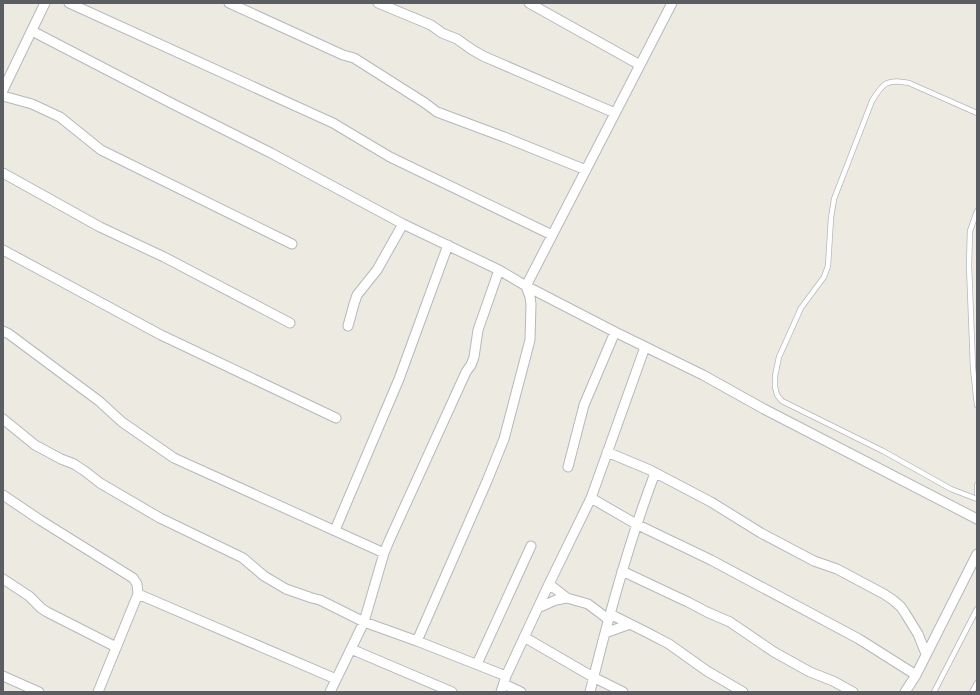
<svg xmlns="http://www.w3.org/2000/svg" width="980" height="695" font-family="'DM Sans',sans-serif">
<rect width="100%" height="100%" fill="#edeae1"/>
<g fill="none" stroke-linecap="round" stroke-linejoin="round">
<!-- service casing -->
<g stroke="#b4b8bc" stroke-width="6">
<path id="service" d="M977,113L909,83C887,78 882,84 872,101L834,199L831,218L828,266L824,277L801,308L779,357L775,376V387L777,395L782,401L790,405L883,451L951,489L977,499
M977,211L970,231L969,265L973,368L977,405
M977,485V494
M934,692L977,609
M972,692L977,683"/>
</g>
<!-- minor casing -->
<g stroke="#b4b8bc" stroke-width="11">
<path id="minor" d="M69,3L333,123L390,157L552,235
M229,3L343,55L354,58L425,103L437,112L504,137L586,170
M378,3L431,25L442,33L457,39L471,49L483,56L615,113
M529,3L640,65
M32,31L171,103L271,153L403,224L499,270L526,286L615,332L703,375L764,409L977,519
M3,90L45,3
M3,96L32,104L60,117L101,150L292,244
M3,173L100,227L164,257L290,323
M3,250L161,335L336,418
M348,326L354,304L357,295L377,270L403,224
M3,331L9,334L99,401L122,422L174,458L384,553
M3,419L35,445L61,459L74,464L86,472L100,483L160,518L243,558L264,576L286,589L312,598L320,600L364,622L417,641L506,676
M607,452L650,470L711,502L761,533L814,561L837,569L884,594L893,600L901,607L905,613L918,634L926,654
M568,467L584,405L615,332
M3,495L40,520L133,578L137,584L138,594L98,692
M591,498L636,524L711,560L859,639L916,675
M335,530L399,379L448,245
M622,571L675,596L688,602L707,612L730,622L774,652L810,672L833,681L853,692
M3,579L29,596L41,608L47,612L116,647
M549,584L567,598L588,604L608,619
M138,594L336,679
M538,608L556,600L567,598
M610,614L648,633L669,644L707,671L743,692
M605,633L630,624
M524,637L593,677L623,692
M417,641L487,481L504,439L530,340L531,304L530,297L526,286L672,3
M351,649L452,692
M477,664L531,546
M3,676L39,692
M504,684L521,692
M330,692L364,622L384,553L389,541L466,372L471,365L474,357L478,330L499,270
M501,692L506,676L549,584L591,498L645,347
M590,692C608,618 628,544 655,473
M905,692L916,675L977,554"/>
</g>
<!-- service -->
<use href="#service" stroke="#fff" stroke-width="4.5"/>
<!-- minor -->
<use href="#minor" stroke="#fff" stroke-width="9"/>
</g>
<!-- border -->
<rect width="980" height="695" fill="none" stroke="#5a5e62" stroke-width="8"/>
</svg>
